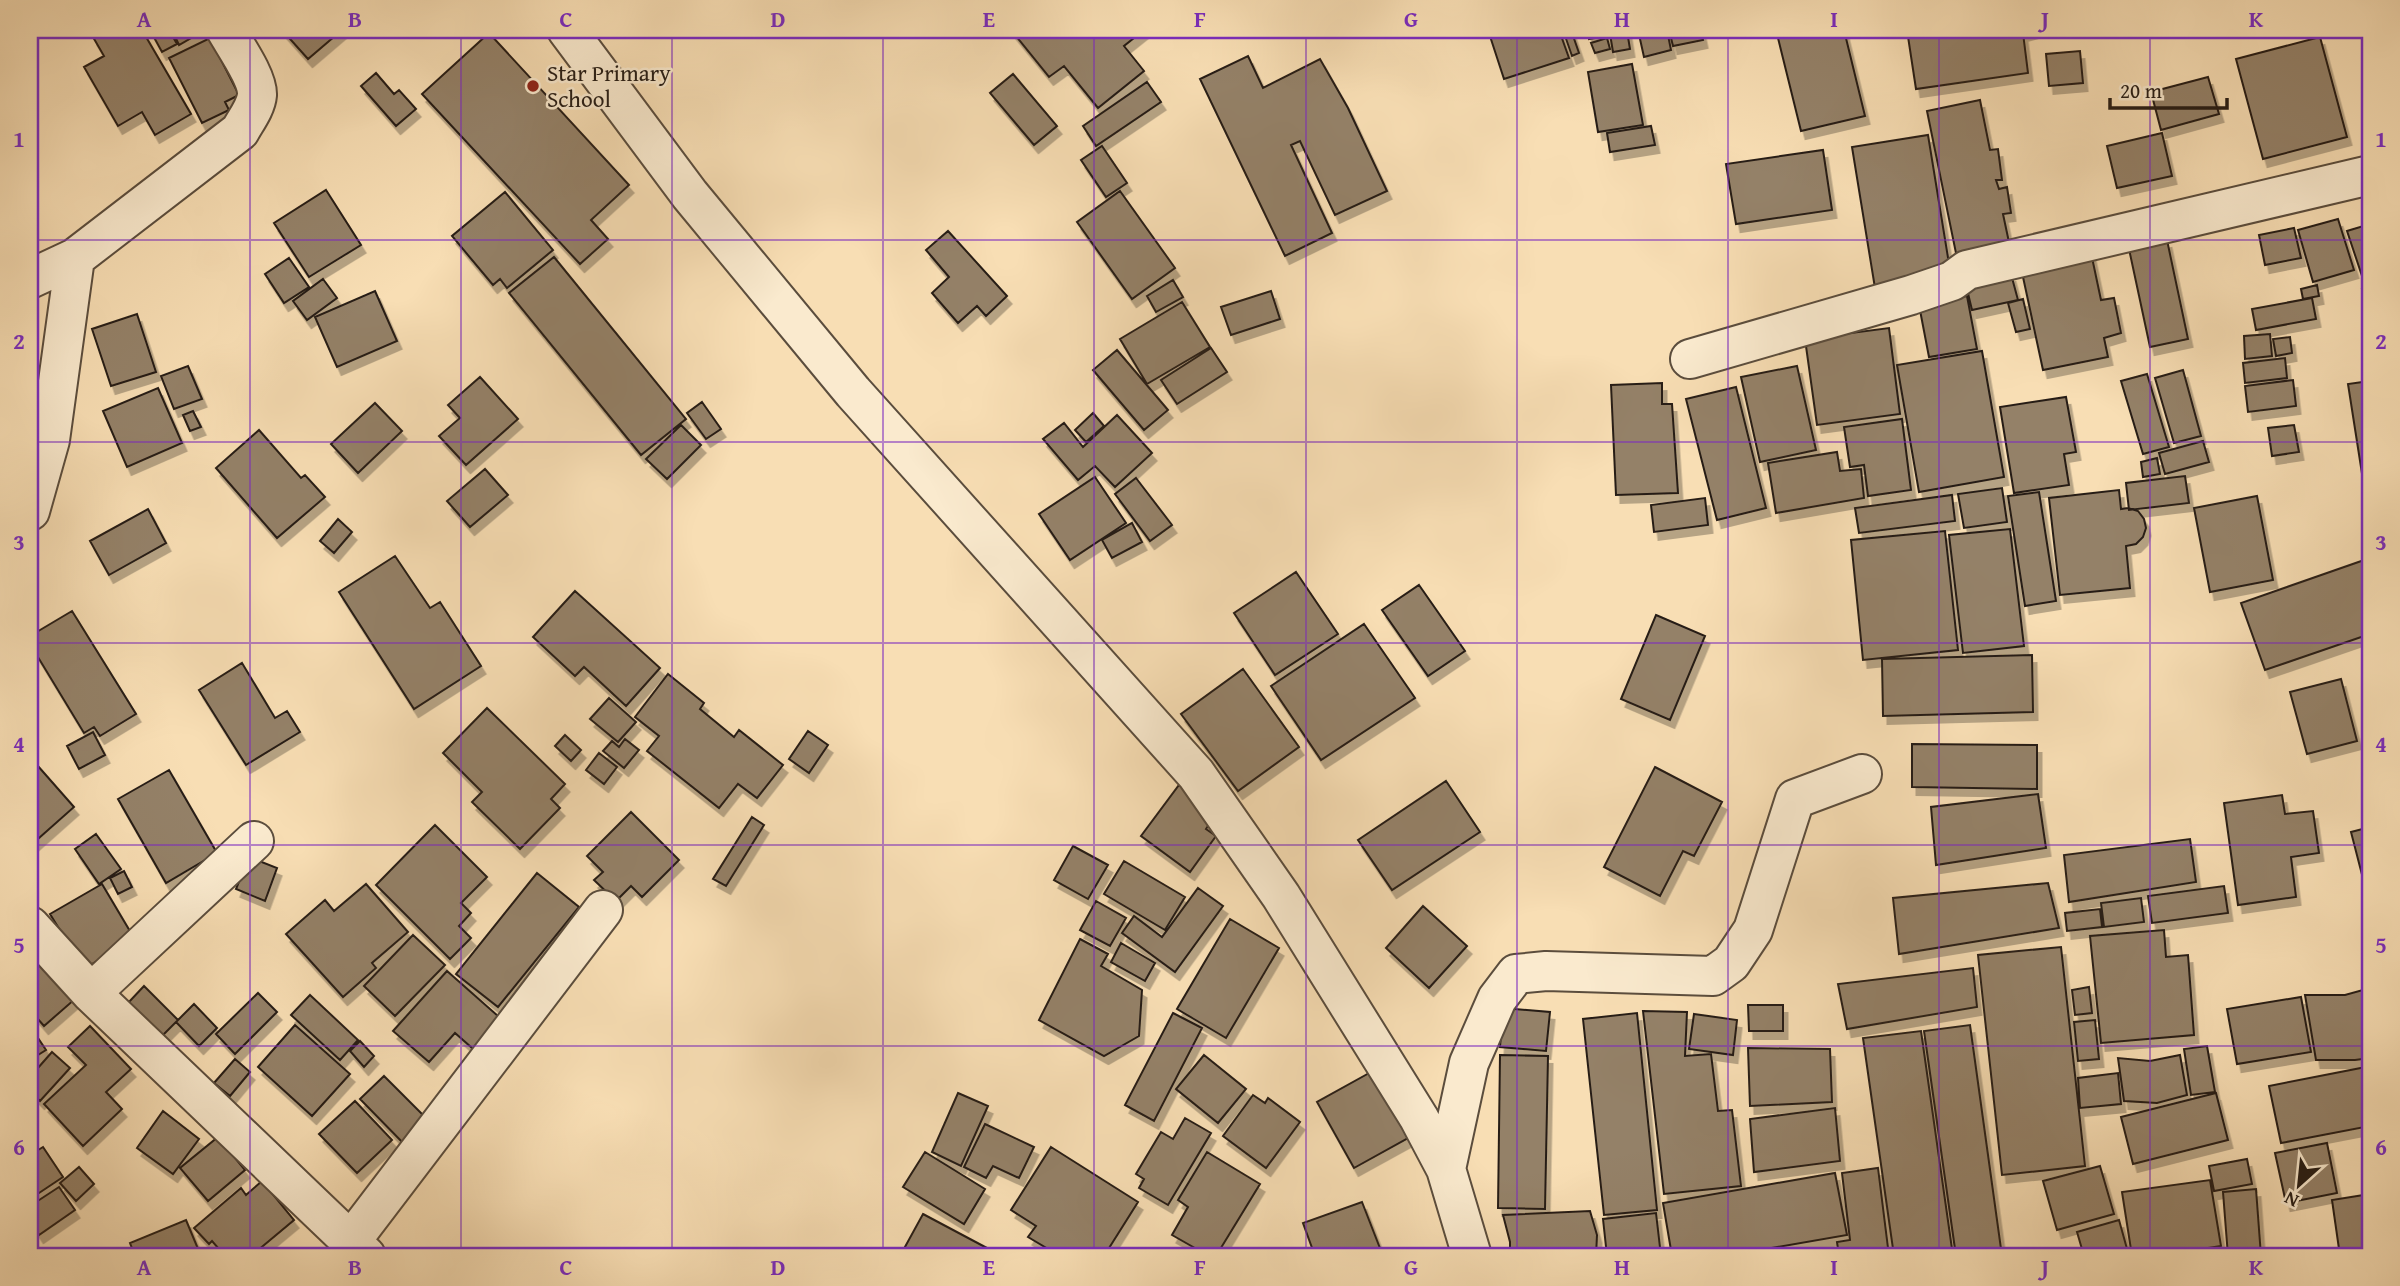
<svg xmlns="http://www.w3.org/2000/svg" width="2400" height="1286" font-family="'Gentium Book Plus',serif">
<defs>
<filter id="shadow"><feDropShadow dx="4.5" dy="8" stdDeviation="0" flood-color="#0004"/></filter>
</defs>
<rect width="100%" height="100%" fill="#f8deb4"/>
<filter id="stains"><feTurbulence type="fractalNoise" baseFrequency=".00286" numOctaves="4"/><feColorMatrix values="0 0 0 0 .2 0 0 0 0 .09 0 0 0 0 .02 0 0 0 .5 -.17"/></filter>
<radialGradient id="worn" r=".72"><stop offset=".6" stop-color="#630" stop-opacity="0"/><stop offset="1" stop-color="#630" stop-opacity=".3"/></radialGradient>
<!-- building -->
<path fill="#948168" stroke="#271d15" stroke-width="2" filter="url(#shadow)" d="M105,30H142L191,114L155,135L142,112L118,126L84,67L104,56L93,37Z
M150,30H169L177,44L162,52Z
M172,30H205L179,45Z
M282,30H342L308,59Z
M1011,30H1144L1124,46L1144,71L1098,108L1064,66L1049,77Z
M1488,30H1559L1569,58L1504,79Z
M1563,30H1571L1579,53L1572,56Z
M1587,30H1604L1606,36L1589,39Z
M1638,30H1667L1671,50L1644,57Z
M1669,30H1701L1703,40L1673,46Z
M1776,30H1844L1865,116L1801,131Z
M1907,30H2034L2023,33L2028,73L1916,89Z
M1627,31L1630,49L1613,52L1610,34Z
M489,33L629,185L591,220L608,239L580,264L422,94Z
M2320,37L2347,137L2263,159L2236,59Z
M210,38L239,95L225,102L229,110L202,123L169,58Z
M1607,38L1610,49L1595,53L1591,43Z
M2080,51L2083,83L2049,86L2046,54Z
M1248,56L1263,88L1320,59L1348,108L1387,191L1335,215L1300,141L1291,145L1332,233L1285,256L1200,79Z
M1632,64L1643,125L1598,132L1588,72Z
M376,73L394,94L399,90L416,109L396,126L361,86Z
M1013,74L1057,126L1034,145L990,93Z
M2208,77L2219,114L2161,130L2151,92Z
M1147,82L1161,102L1096,146L1083,126Z
M1980,100L1990,150L1998,149L2002,180H1996L1999,189L2007,187L2011,213L2003,214L2010,247L1957,258L1927,111Z
M1651,126L1655,145L1610,152L1607,133Z
M2162,133L2172,176L2117,188L2107,146Z
M1928,135L1951,276L1875,288L1852,147Z
M1102,146L1127,183L1106,197L1081,160Z
M1823,150L1832,210L1736,224L1726,164Z
M326,190L361,245L309,277L274,223Z
M1120,191L1175,268L1132,299L1077,222Z
M505,192L553,250L507,288L500,279L493,285L452,236Z
M2338,219L2354,270L2313,282L2298,230Z
M2370,224V283L2365,285L2347,231Z
M2294,228L2301,258L2265,265L2259,235Z
M948,231L1007,296L986,316L977,306L958,323L932,293L949,277L926,250Z
M2167,240L2188,339L2150,347L2129,249Z
M2090,248L2101,300L2114,298L2121,333L2104,338L2108,357L2043,370L2020,263Z
M554,257L686,419L641,455L509,293Z
M289,258L309,287L284,303L265,274Z
M2011,274L2018,300L1972,310L1966,285Z
M323,279L337,298L307,320L293,301Z
M1173,280L1183,297L1156,312L1147,296Z
M2317,285L2319,296L2303,299L2301,289Z
M2370,288V311L2366,312L2362,289Z
M375,291L397,341L337,367L315,317Z
M1271,291L1280,319L1231,335L1221,307Z
M1967,296L1977,349L1929,357L1919,305Z
M2312,298L2316,319L2256,330L2252,309Z
M2023,299L2030,329L2016,332L2008,303Z
M1182,302L1210,347L1147,384L1120,339Z
M137,314L156,372L111,386L92,329Z
M1889,328L1900,414L1817,425L1805,339Z
M2270,334L2272,356L2245,359L2244,336Z
M2290,337L2292,353L2276,356L2273,339Z
M1211,348L1227,372L1177,404L1161,380Z
M1117,350L1168,410L1144,430L1093,370Z
M1982,351L2004,477L1919,492L1897,365Z
M2285,358L2287,378L2245,383L2243,363Z
M188,366L202,399L174,409L161,376Z
M1797,366L1816,450L1760,462L1741,377Z
M2183,370L2201,436L2174,443L2155,378Z
M2147,374L2169,447L2143,454L2121,381Z
M480,377L518,419L466,465L439,436L460,418L448,405Z
M2293,380L2296,406L2248,412L2245,386Z
M2370,381V479L2363,480L2348,384Z
M1662,383V404H1672L1678,493L1616,495L1611,385Z
M1736,387L1766,508L1717,520L1686,399Z
M158,388L182,443L127,467L103,411Z
M2066,397L2076,452L2064,454L2069,485L2014,493L2000,407Z
M702,402L721,429L706,439L687,413Z
M375,403L402,431L358,473L331,444Z
M193,411L201,427L190,431L183,415Z
M1093,413L1104,426L1086,442L1075,430Z
M1117,415L1152,453L1115,487L1095,466L1078,480L1043,439L1064,423L1083,447Z
M1902,419L1911,490L1868,496L1864,465L1850,467L1844,427Z
M681,425L701,445L667,479L646,459Z
M2294,425L2299,452L2272,456L2268,428Z
M259,430L301,478L305,475L325,497L277,538L216,468Z
M2203,441L2209,462L2165,474L2159,453Z
M1837,452L1840,471L1861,469L1864,498L1776,513L1768,463Z
M2157,458L2160,474L2143,477L2141,462Z
M485,469L508,495L470,527L447,501Z
M2185,476L2189,503L2129,510L2126,483Z
M1095,477L1126,523L1070,560L1039,514Z
M1136,478L1172,525L1150,541L1115,494Z
M2002,488L2007,522L1964,528L1958,494Z
M2119,490L2121,509L2128,508L2138,511L2144,519L2146,528L2143,537L2136,544L2126,546L2130,588L2060,595L2049,498Z
M2039,492L2056,601L2025,606L2008,496Z
M1952,495L1955,521L1859,533L1855,508Z
M2257,496L2273,580L2210,592L2194,508Z
M1705,498L1708,525L1654,532L1651,505Z
M148,509L166,543L109,575L90,541Z
M338,519L352,532L334,553L320,541Z
M1132,523L1142,542L1112,558L1102,540Z
M2010,529L2024,646L1963,653L1949,535Z
M1945,531L1958,650L1863,660L1851,540Z
M395,556L430,608L440,602L481,666L414,709L339,592Z
M2370,558V634L2265,670L2241,603Z
M1296,572L1338,634L1275,675L1234,613Z
M1419,585L1465,651L1428,676L1382,610Z
M575,591L660,668L626,706L584,667L575,676L533,637Z
M72,611L136,714L100,736L94,727L84,733L30,644V636Z
M1656,615L1705,636L1670,720L1621,699Z
M1364,624L1415,698L1321,760L1271,686Z
M2032,655L2033,712L1883,716L1882,659Z
M242,663L275,718L287,711L300,732L246,765L199,690Z
M1243,669L1299,747L1238,791L1181,714Z
M668,674L704,703L700,709L734,737L739,730L783,765L757,798L738,784L719,808L647,751L659,736L635,717Z
M2341,679L2357,741L2307,754L2290,692Z
M609,698L636,722L618,742L590,719Z
M487,708L565,784L551,799L560,808L520,849L472,802L482,792L443,753Z
M808,731L828,745L809,773L789,759Z
M93,732L105,755L79,769L67,746Z
M565,735L581,750L571,761L555,746Z
M625,739L639,750L624,768L603,751L612,741L619,747Z
M1912,744L2037,745V789L1912,787Z
M599,753L617,767L604,784L586,770Z
M30,757L74,807L30,846Z
M1655,767L1722,802L1694,856L1683,851L1660,896L1604,867Z
M169,770L217,853L166,883L118,799Z
M1446,781L1480,832L1392,890L1358,840Z
M1179,785L1217,813L1206,829L1216,836L1190,872L1141,836Z
M2038,794L2046,848L1936,865L1931,807Z
M2282,795L2285,814L2313,811L2319,853L2291,857L2296,897L2238,905L2224,803Z
M631,812L679,860L642,897L631,886L616,901L594,880L603,872L587,856Z
M752,817L764,825L726,886L713,879Z
M435,825L487,877L461,903L471,913L459,926L471,938L450,959L376,885Z
M2370,827V898H2368L2351,832Z
M96,834L121,869L99,884L75,849Z
M2190,839L2196,882L2069,902L2064,855Z
M1073,846L1108,865L1088,899L1054,880Z
M249,857L277,868L265,901L236,889Z
M1124,861L1185,897L1165,930L1104,894Z
M124,871L132,887L118,894L110,878Z
M537,873L579,907L498,1007L456,974Z
M2048,883L2059,928L1899,954L1893,898Z
M102,884L134,938L84,969L50,914Z
M366,884L408,932L372,963L376,968L343,997L286,934L325,900L334,911Z
M2224,886L2228,913L2152,923L2148,896Z
M1198,888L1223,906L1175,972L1122,933L1134,916L1162,937Z
M2141,898L2144,922L2104,927L2101,903Z
M1096,901L1126,918L1110,946L1080,930Z
M1423,906L1467,946L1429,988L1386,948Z
M2100,909L2102,927L2067,931L2065,913Z
M1230,919L1279,948L1226,1038L1177,1009Z
M2164,930L2166,957L2188,955L2194,1035L2101,1043L2090,936Z
M413,935L445,965L395,1016L364,986Z
M1080,939L1108,954L1101,966L1142,990L1139,1036L1104,1056L1039,1020Z
M1121,943L1155,963L1145,981L1111,962Z
M2061,947L2085,1166L2002,1175L1978,955Z
M36,956L75,999L44,1026L30,1010V962Z
M1973,968L1977,1007L1847,1029L1838,984Z
M447,971L507,1024L480,1055L455,1033L429,1062L393,1031Z
M144,986L178,1020L162,1036L128,1003Z
M2089,987L2092,1013L2075,1015L2072,990Z
M2370,988V1058L2355,1060H2316L2305,995H2345Z
M258,993L277,1012L235,1054L216,1034Z
M310,995L358,1040L340,1060L291,1015Z
M2301,997L2311,1052L2237,1064L2227,1009Z
M194,1004L217,1028L199,1046L176,1022Z
M1748,1005H1783V1031H1749Z
M1503,1008L1550,1012L1546,1051L1500,1047Z
M1643,1011L1687,1012L1685,1056L1711,1054L1718,1111L1732,1110L1741,1186L1664,1194Z
M1173,1013L1202,1028L1154,1121L1125,1105Z
M1637,1013L1657,1210L1604,1215L1583,1019Z
M1694,1014L1737,1020L1733,1055L1689,1049Z
M2095,1020L2099,1059L2078,1061L2074,1022Z
M295,1025L350,1074L312,1116L258,1067Z
M1970,1025L2002,1256H1956L1924,1031Z
M30,1026L46,1050L30,1060Z
M90,1026L131,1069L106,1092L122,1109L83,1146L44,1104L86,1065L68,1047Z
M1921,1031L1953,1256H1894L1863,1038Z
M360,1041L374,1056L364,1067L350,1051Z
M2207,1046L2215,1092L2191,1095L2184,1049Z
M1748,1048L1830,1049L1832,1102L1750,1106Z
M52,1052L70,1068L40,1101L30,1091V1077Z
M1204,1055L1246,1089L1218,1123L1176,1089Z
M1500,1055L1548,1056L1545,1209L1498,1208Z
M2180,1055L2187,1095L2157,1103L2124,1101L2118,1058L2150,1061Z
M235,1059L250,1072L230,1096L214,1083Z
M2366,1067L2370,1088V1126L2281,1143L2269,1086Z
M1371,1072L1408,1138L1354,1168L1317,1102Z
M2118,1073L2121,1104L2080,1108L2078,1078Z
M384,1076L433,1125L409,1149L360,1099Z
M958,1093L988,1106L961,1166L932,1152Z
M2216,1093L2228,1140L2133,1164L2121,1117Z
M1253,1095L1265,1103L1268,1098L1300,1122L1266,1168L1223,1136Z
M355,1101L392,1140L357,1173L319,1134Z
M1835,1108L1840,1161L1754,1172L1750,1119Z
M163,1111L199,1139L173,1174L137,1148Z
M1185,1118L1211,1133L1168,1205L1139,1188L1144,1179L1136,1174L1161,1132L1173,1139Z
M985,1124L1034,1147L1019,1178L993,1166L986,1178L964,1167Z
M218,1137L245,1170L208,1201L180,1168Z
M2327,1143L2337,1193L2286,1203L2275,1153Z
M43,1147L63,1177L30,1199V1155Z
M1051,1147L1138,1202L1104,1256H1084L1074,1249L1069,1256H1060L1028,1237L1036,1226L1011,1210Z
M925,1152L985,1189L964,1224L903,1187Z
M1207,1152L1260,1184L1216,1256H1209L1172,1235L1188,1207L1178,1200Z
M2247,1159L2252,1184L2214,1191L2209,1166Z
M2100,1166L2114,1214L2057,1230L2043,1181Z
M79,1167L94,1184L76,1201L60,1183Z
M1878,1168L1889,1256H1839L1837,1242L1850,1240L1842,1173Z
M1835,1173L1847,1235L1725,1256H1672L1663,1203Z
M2210,1180L2221,1246L2156,1256H2132L2122,1192Z
M262,1181L294,1220L251,1256H225L212,1241L209,1244L194,1228L241,1188L246,1195Z
M59,1187L75,1210L39,1235L30,1221V1206Z
M2256,1189L2261,1256H2228L2223,1192Z
M2370,1194V1256H2340L2332,1200Z
M1362,1202L1383,1256H1315L1303,1223Z
M1590,1211L1597,1235L1596,1256H1510V1242L1503,1215Z
M1656,1213L1661,1256H1607L1603,1219Z
M923,1214L1002,1256H900Z
M186,1220L201,1256H135L130,1243Z
M2119,1220L2129,1256H2084L2077,1232Z"/>
<g fill="none" stroke-linecap="round" stroke-linejoin="round">
<!-- minor casing -->
<g stroke="#5b4d3d" stroke-width="42">
<path id="minor" d="M567,30L690,195L853,392L1196,774L1281,896L1419,1118L1446,1169L1472,1256
M30,279L75,258L240,131C246,120 256,107 257,95C258,78 235,46 226,30
M1690,359L1911,295L1952,281L1967,270L2370,175
M30,511L50,440L75,258
M30,926L91,993L366,1256
M91,993L254,841
M1446,1169L1469,1063L1497,999L1516,974L1546,971L1713,976L1731,963L1753,930L1795,799L1862,774
M351,1241L603,910"/>
</g>
<!-- minor -->
<use href="#minor" stroke="#faeace" stroke-width="38"/>
</g>
<!-- grid -->
<path fill="none" stroke="#7b2cbf" stroke-width="2" stroke-opacity="0.55" d="M250,30V1256M461,30V1256M672,30V1256M883,30V1256M1094,30V1256M1306,30V1256M1517,30V1256M1728,30V1256M1939,30V1256M2150,30V1256M30,240H2370M30,442H2370M30,643H2370M30,845H2370M30,1046H2370"/>
<!-- markers -->
<circle fill="#8f2418" stroke="#faeace" stroke-width="2.5" cx="533" cy="86" r="7"/>
<g text-anchor="middle" stroke-width="5" stroke-linejoin="round" paint-order="stroke">
<!-- poi labels -->
<g font-size="23" fill="#271d15" stroke="#faeace" text-anchor="start">
<text x="547" y="81">Star Primary<tspan x="547" dy="26">School</tspan></text>
</g>
</g>
<!-- margin -->
<rect width="2400" height="1286" fill="none" stroke="#f8deb4" stroke-width="77"/>
<!-- north arrow -->
<g transform="translate(2299 1185) rotate(207)" stroke="#faeace" stroke-width="5" paint-order="stroke">
<path d="M0-5L12 26L0 18L-12 26Z" fill="#271d15"/>
<text y="-10" font-size="19" font-weight="bold" text-anchor="middle" fill="#271d15">N</text>
</g>
<!-- scale -->
<path d="M2110 98v10h117v-10" fill="none" stroke="#271d15" stroke-width="3.5"/>
<text x="2120" y="98" font-size="21" fill="#271d15" stroke="#faeace" stroke-width="5" paint-order="stroke">20 m</text>
<rect x="38" y="38" width="2324" height="1210" fill="none" stroke="#7b2cbf" stroke-width="2.5"/>
<g font-size="23" text-anchor="middle" font-weight="bold" fill="#7b2cbf">
<text x="144" y="27">A</text>
<text x="355" y="27">B</text>
<text x="566" y="27">C</text>
<text x="778" y="27">D</text>
<text x="989" y="27">E</text>
<text x="1200" y="27">F</text>
<text x="1411" y="27">G</text>
<text x="1622" y="27">H</text>
<text x="1834" y="27">I</text>
<text x="2045" y="27">J</text>
<text x="2256" y="27">K</text>
<text x="19" y="147">1</text>
<text x="2381" y="147">1</text>
<text x="19" y="349">2</text>
<text x="2381" y="349">2</text>
<text x="19" y="550">3</text>
<text x="2381" y="550">3</text>
<text x="19" y="752">4</text>
<text x="2381" y="752">4</text>
<text x="19" y="953">5</text>
<text x="2381" y="953">5</text>
<text x="19" y="1155">6</text>
<text x="2381" y="1155">6</text>
<text x="144" y="1275">A</text>
<text x="355" y="1275">B</text>
<text x="566" y="1275">C</text>
<text x="778" y="1275">D</text>
<text x="989" y="1275">E</text>
<text x="1200" y="1275">F</text>
<text x="1411" y="1275">G</text>
<text x="1622" y="1275">H</text>
<text x="1834" y="1275">I</text>
<text x="2045" y="1275">J</text>
<text x="2256" y="1275">K</text>
</g>
<rect width="100%" height="100%" filter="url(#stains)"/>
<rect width="100%" height="100%" fill="url(#worn)"/>
</svg>
